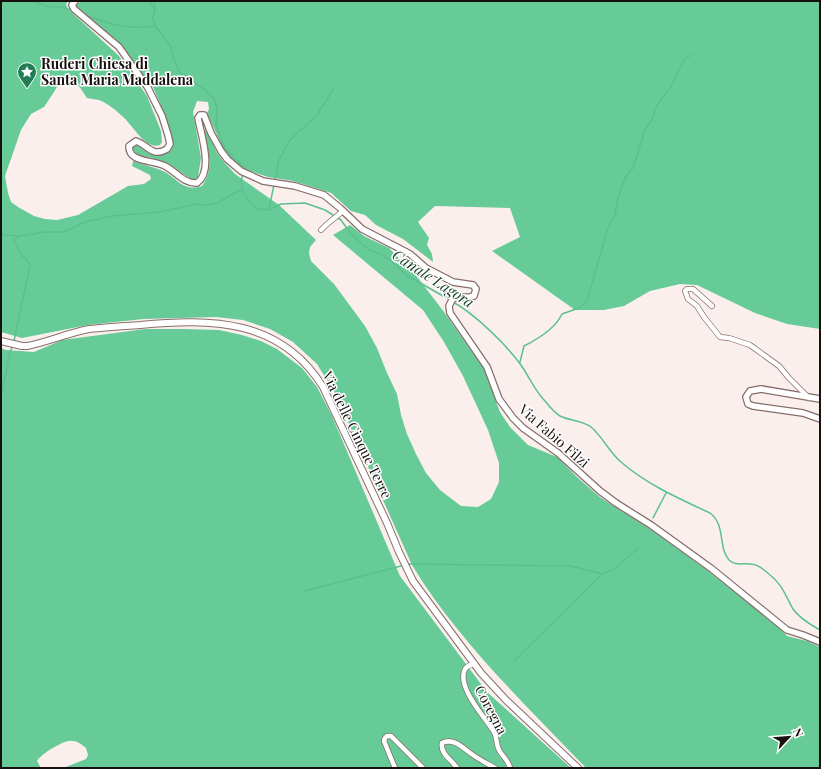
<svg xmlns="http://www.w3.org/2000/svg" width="821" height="769" font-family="'Playfair Display',serif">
<rect width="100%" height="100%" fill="#fbefee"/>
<!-- forest -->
<path fill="#67cb97" d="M1,1H68L66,4L68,9L119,56L147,96L161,131L162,142L160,145C145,150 132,124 122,116C116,110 107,103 99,100C95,99 90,99 87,98C81,89 77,81 66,78L60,81L54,92L44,107L31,114L21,130L5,176L8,193L11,202L18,207L34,216L45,219L57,220L78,215L128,186L144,184L151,179L150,175L132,166L133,161C143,165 154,167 163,171C179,179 182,192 202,186C215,167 208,152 204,130L205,129L217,153L223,161L235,174L279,205L316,240L310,247L309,253L311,261L334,284L365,326L377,348L387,373L397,394L401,415L407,434L416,454L426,473L440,490L461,506L478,507L491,499L499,482V463L488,430L463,376L444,342L423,310L333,235L350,225L364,236L389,248L418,278L444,312L484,369L500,412L510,427L528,445L557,457L578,478L601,498L653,531L708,571L778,626L787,636L807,641L820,647V768H586C525,704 458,641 412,565L336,395L317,364L293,342L270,329L243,320L216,317L143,319L88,325L22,338L1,332Z
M82,1H820V329L787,324L755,313L697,285L680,284L650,291L624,306L604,310H575L492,251L520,237L510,208L435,206L418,222L429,238L427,245L432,254L433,262L403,239L376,225L365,215L351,211L331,193L293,181L268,177L244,169L229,156L223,148L207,113L209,109L208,102L197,101L193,112L201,158L198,177L194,180L191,179L169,164L156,159L136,154L132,147L136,144L148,153L154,155H163L170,151L172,148L173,144L170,132L160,103L152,85L142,74L120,44L75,5Z
M145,329H184L219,330L242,335L261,341L277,349L302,368L317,387L332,416L400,576L487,692L571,768H63L86,759L88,755L86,748C81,744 76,740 69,741C61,742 41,754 37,761L41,768H1V348L6,350L34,352L62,340Z"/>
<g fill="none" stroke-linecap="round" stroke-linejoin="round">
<!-- stream -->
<path stroke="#5cc08d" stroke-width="1.5" d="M31,1L51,7H59L72,10
M149,1L155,9
M154,1L155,9L153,18L155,26L170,45L173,57L180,73L205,90L214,99L217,108L216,124L225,149L244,167L243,170
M84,14C108,24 129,30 155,26
M243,174L241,181L242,189L248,200L258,209L269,210L281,204L305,203L325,210L341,220L351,234L368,249L380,254L390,260L408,276L450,300
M269,209L279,160L289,141L317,115L334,88
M1,235L20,236L45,232H64L85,222L112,216L160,212L197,204L205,205L217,203L242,189
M453,302C475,314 509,347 523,368C530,379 536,392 545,401C549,406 555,413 560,416C570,421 582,420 591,427C603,437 609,452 621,462C646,484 680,499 710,513C726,525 718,548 729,560C735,566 743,563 750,564C758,564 763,569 769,574C783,585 785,595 793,609C799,618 811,625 820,630
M14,341L30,265C28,259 24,259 21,254C18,250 16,244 14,239L19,237
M520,362L524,346C538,339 555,329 562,314L579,308L587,301L608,228L615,215L618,198L626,176L633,168L645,130L652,119L657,105L665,94L670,89L684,60L691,55
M1,394L6,374L9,355L13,345
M653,518L666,493
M407,564L571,566L602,574
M304,591L401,566
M514,661L602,574L614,569L638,548"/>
<!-- minor casing -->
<g stroke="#886e6b" stroke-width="6">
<path id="minor" d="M321,230L326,225L343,211
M712,306L693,289H687L685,291L688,299L697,306L704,317L720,337L729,338L750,345L779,366L789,378L809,398
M473,664C470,665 467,666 465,669C456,687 485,717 494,732C497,737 496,744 499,750C502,756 509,761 510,768
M395,768L384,741L385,738L387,736H391L423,768
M457,768C452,760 440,754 442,743C454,737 464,749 473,755C480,760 488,764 495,768"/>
</g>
<!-- tertiary casing -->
<g stroke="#886e6b" stroke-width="8">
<path id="tertiary" d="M75,1L72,5L74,9L119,47L148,88L162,116L168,135L170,144L167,149C152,158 148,145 136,141L129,146C129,151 131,155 135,157C143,162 155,161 165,166C175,171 184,184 197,183C214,171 201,135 198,118L200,115H204L211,133L221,151L227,159L241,171L263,181L295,186L324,195L340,208L362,229L410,254L426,268L453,282L473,285L476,289L474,296L470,297L453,298L449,306L450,313L487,367L499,399L513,418L523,428L558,453L600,491L616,503L651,525L712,569L787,630L803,635L820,642
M820,399L761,389L750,391L746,397L748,404L753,406L803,413L820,419"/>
</g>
<!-- secondary casing -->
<g stroke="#886e6b" stroke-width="8">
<path id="secondary" d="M1,341L22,346H27C48,342 68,333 89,329C105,327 123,326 140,325C211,318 281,319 323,387L387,523L399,552L413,581L481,673L506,700L578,768"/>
</g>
<!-- minor -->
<use href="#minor" stroke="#fff" stroke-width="4.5"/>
<!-- tertiary -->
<use href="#tertiary" stroke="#fff" stroke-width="5.5"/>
<!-- secondary -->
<use href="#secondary" stroke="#fff" stroke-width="6"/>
</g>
<!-- icons -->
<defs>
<g id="sight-pin" transform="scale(1)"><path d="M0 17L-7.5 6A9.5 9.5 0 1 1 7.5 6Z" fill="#217e54" stroke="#fff"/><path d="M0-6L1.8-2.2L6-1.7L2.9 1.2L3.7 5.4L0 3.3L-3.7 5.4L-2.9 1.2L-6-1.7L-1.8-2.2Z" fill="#fff"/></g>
</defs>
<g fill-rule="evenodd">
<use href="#sight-pin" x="27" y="72"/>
</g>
<g text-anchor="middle" stroke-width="3" stroke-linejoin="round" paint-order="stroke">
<!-- poi labels -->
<g font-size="14" font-weight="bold" fill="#190f0e" stroke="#fff" text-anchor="start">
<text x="41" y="69">Ruderi Chiesa di<tspan x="41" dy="16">Santa Maria Maddalena</tspan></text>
</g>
<!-- street labels -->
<g font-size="14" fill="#190f0e" stroke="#fff">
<text transform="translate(357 435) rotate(64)" y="5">Via delle Cinque Terre</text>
<text transform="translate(554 436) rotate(41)" y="5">Via Fabio Filzi</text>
<text transform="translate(491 710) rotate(62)" y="5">Coregna</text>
</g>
<!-- water labels -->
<g font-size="15" font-style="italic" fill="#123d29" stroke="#fff">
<text transform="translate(433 279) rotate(33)" y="5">Canale Lagora</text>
</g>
</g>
<!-- border -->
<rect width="821" height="769" fill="none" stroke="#190f0e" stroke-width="4"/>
<!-- north arrow -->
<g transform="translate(789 737) rotate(64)" stroke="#ffffff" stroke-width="3" paint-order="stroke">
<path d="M0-3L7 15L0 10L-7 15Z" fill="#190f0e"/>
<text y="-6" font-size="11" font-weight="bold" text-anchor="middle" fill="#190f0e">N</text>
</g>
</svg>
